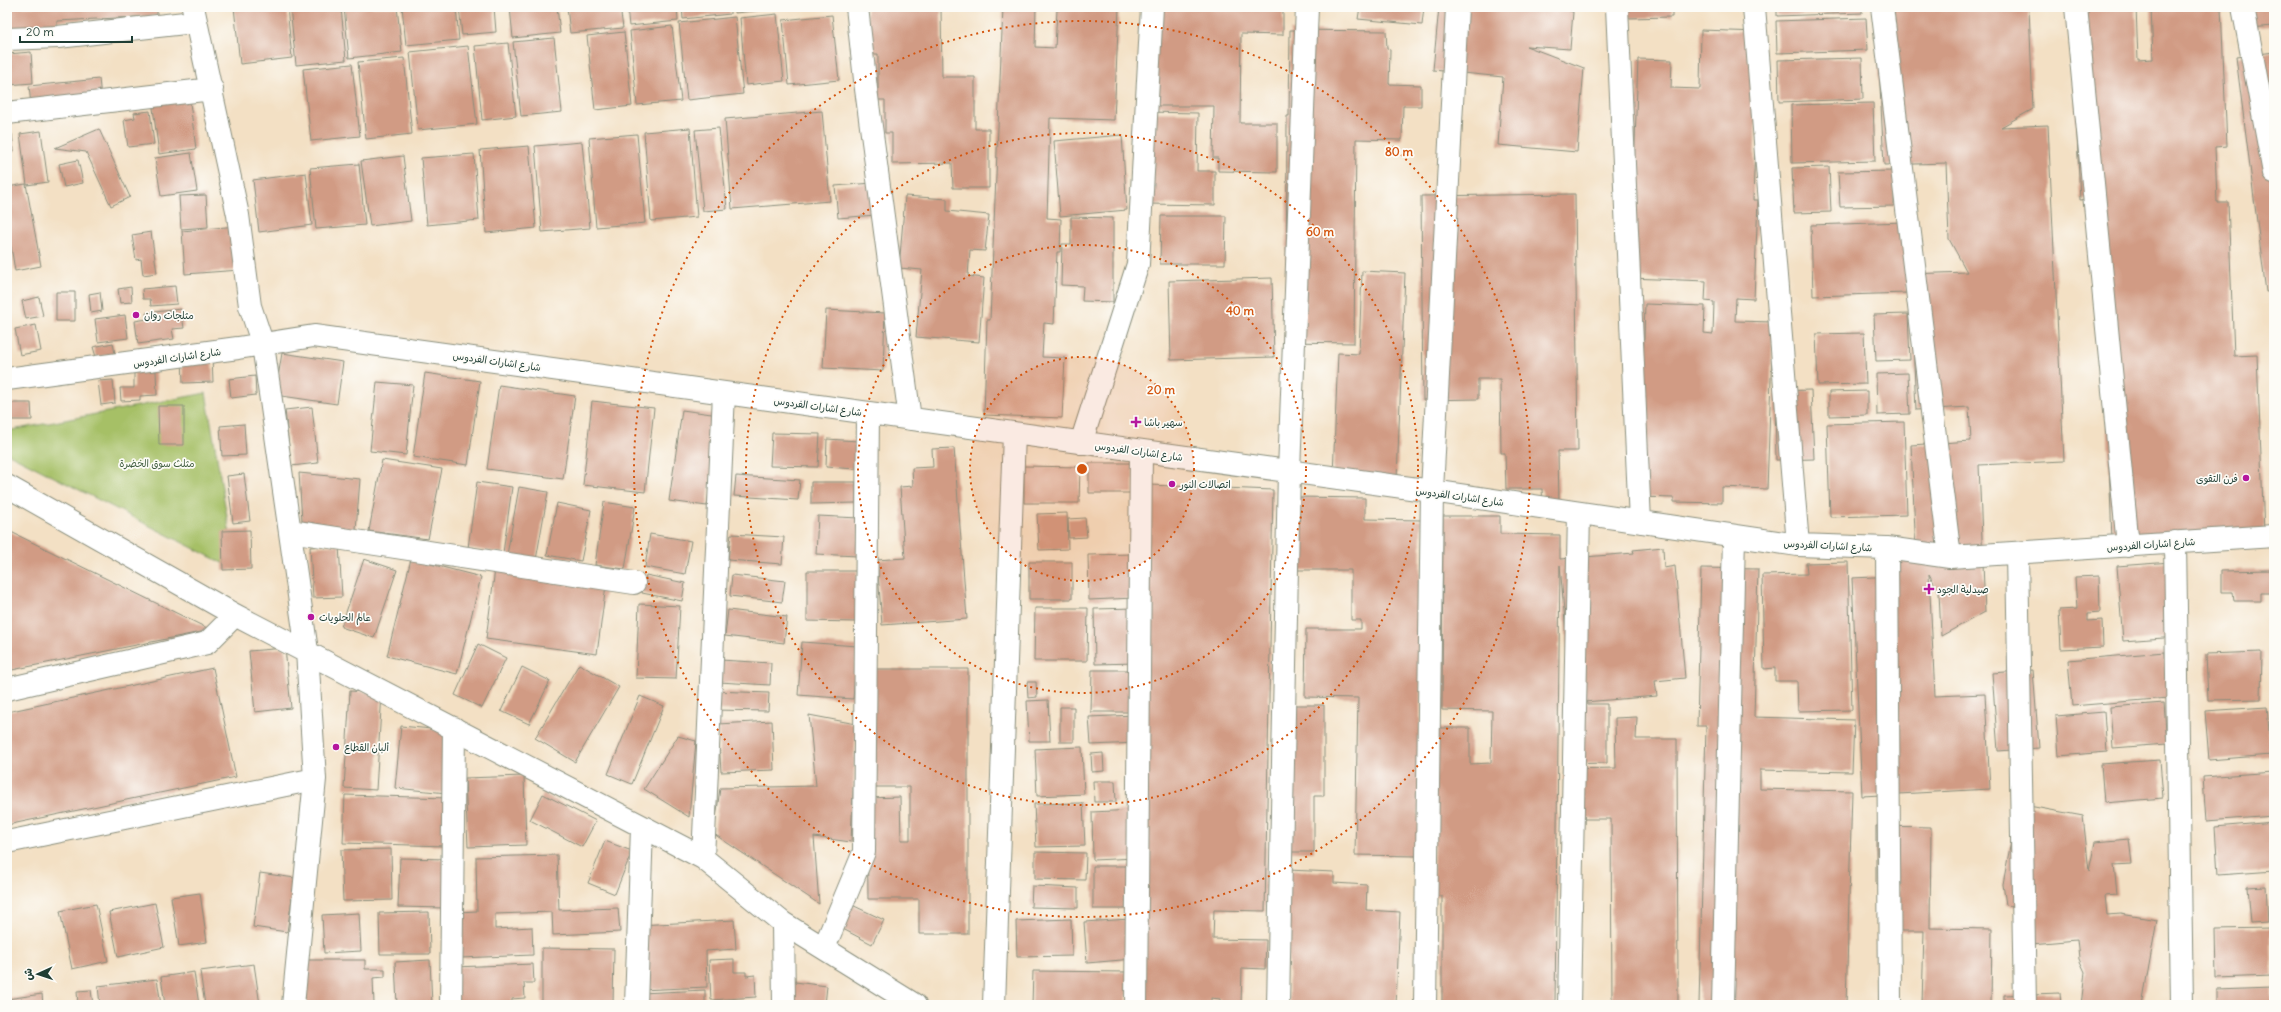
<svg xmlns="http://www.w3.org/2000/svg" width="2281" height="1012" font-family="Delius,'Playpen Sans Arabic',sans-serif">
<rect width="100%" height="100%" fill="#fdfcf7"/>
<filter id="ink" filterUnits="userSpaceOnUse"><feTurbulence type="fractalNoise" baseFrequency=".025" numOctaves="2"/><feDisplacementMap in="SourceGraphic" scale="8" xChannelSelector="R" yChannelSelector="G"/><feConvolveMatrix kernelMatrix="1 2 1 2 8 2 1 2 1" color-interpolation-filters="sRGB"/></filter>
<filter id="wash" filterUnits="userSpaceOnUse"><feTurbulence type="fractalNoise" baseFrequency=".012" numOctaves="4" result="noise"/><feDisplacementMap in="SourceGraphic" scale="16" xChannelSelector="R" yChannelSelector="G"/><feGaussianBlur stdDeviation="0.9" result="paint"/><feColorMatrix in="noise" values="0 0 0 0 0 0 0 0 0 0 0 0 0 0 0 0 0 1.4 0 .05"/><feComposite in="paint" operator="in"/></filter>
<g filter="url(#wash)">
<rect width="100%" height="100%" fill="#f3e0c4"/>
<!-- green -->
<path fill="#a6c066" stroke="#627e4d" d="M206,393L236,570L7,453V431Z"/>
<g id="blocks">
<!-- building -->
<path fill="#d19b84" d="M7,7H157V16L57,21V30L7,32Z
M234,7H287L292,58L240,64Z
M290,7H341L346,60L296,65Z
M344,7H397L402,52L349,58Z
M402,7H456L459,40L406,45Z
M459,7H494L496,32L462,35Z
M510,7H557L560,33L513,38Z
M567,7H620L623,28L570,33Z
M627,7H677L678,21L629,26Z
M682,7H730V14L683,19Z
M735,7H783V8L735,13Z
M867,7H994L941,9L942,77H975V129H989V188H953L952,163L892,164V133H885V100H878V54H869Z
M1003,7H1036L1035,47L1055,48L1057,10H1060V7H1119L1114,120L1050,118L1047,218L1061,219L1060,252H1057L1054,324L1044,323L1042,357L1065,358L1062,418L984,415L987,320H990Z
M1152,7H1283V35L1241,34L1240,123H1277V172L1218,171V158H1213L1214,106H1151Z
M1360,7H1424L1422,25L1358,19Z
M1439,7H1560L1573,12L1570,49L1526,46L1584,68L1577,152L1498,145L1503,77L1433,70Z
M1628,7H1672V17L1628,18Z
M1777,7H1862V13L1777,16Z
M1876,7H2029L2033,109L2001,127L2048,125L2064,461L1979,465L1985,612L1941,636L1939,592L1929,574L1935,696L1985,694L1990,789L1862,796L1852,578L1895,576V565L1916,553L1911,445L1971,441L1969,407L1916,410L1910,274L1967,272L1949,239L1946,163L1884,165Z
M2071,7H2136L2138,60L2153,59L2151,7H2221L2227,146L2215,147L2217,202H2228L2234,356L2257,355L2264,533L2112,540L2104,336L2091,199L2080,200Z
M2239,7H2271L2272,26L2241,29Z
M777,14L784,81L746,85L740,18Z
M832,15L839,80L789,85L783,20Z
M735,17L743,94L687,100L679,23Z
M1866,18L1868,50L1777,53L1776,21Z
M672,26L681,101L637,105L630,31Z
M1290,30L1386,31L1387,49L1390,50L1389,84L1421,85V106H1403L1402,140L1356,139L1354,343L1286,342L1287,116H1289Z
M1701,30L1759,32L1753,200H1758L1754,299L1736,298L1735,321L1773,322L1767,489L1722,487V503L1674,502V498L1639,497L1645,304L1705,306L1704,333L1713,334L1714,302L1705,301L1706,281L1630,278L1638,59L1672,60L1671,88L1700,89Z
M624,32L632,106L595,110L587,36Z
M554,38L562,112L521,116L513,42Z
M508,43L516,116L482,120L475,46Z
M468,46L477,124L418,130L410,52Z
M31,52L33,83L7,85V54Z
M2274,52V291L2266,292L2236,57Z
M404,58L412,134L366,139L358,62Z
M1862,58L1863,99L1779,102L1778,60Z
M352,64L360,136L311,141L303,69Z
M99,79L102,106L32,114L29,86Z
M189,95L196,149L159,154L152,100Z
M1873,103L1875,161L1792,163L1791,105Z
M150,111L154,144L128,147L124,120L135,118L134,113Z
M822,111L830,201L732,209L725,119Z
M1147,112L1198,113L1197,171H1215V205L1146,204Z
M690,128L697,217L651,221L644,132Z
M719,128L727,209L703,211L695,130Z
M99,129L130,197L111,206L86,152L55,148Z
M41,131L48,182L27,185L20,134Z
M7,134H12L14,151L7,152Z
M637,134L645,223L596,227L589,138Z
M1122,135L1127,210L1060,216L1054,141Z
M582,142L590,228L542,232L535,146Z
M529,146L536,228L486,233L480,150Z
M191,153L197,191L161,196L155,158Z
M474,154L479,220L427,225L421,158Z
M403,156L411,221L370,226L361,161Z
M78,160L83,183L64,187L59,164Z
M359,164L365,225L316,229L310,168Z
M1829,167L1831,212L1794,213L1792,168Z
M1894,171V206L1840,207L1838,172Z
M306,173L312,225L259,232L253,180Z
M873,183L876,215L838,218L835,186Z
M26,184L41,266L15,271L11,246H7V187Z
M1575,194L1578,451H1558L1559,505H1543L1542,489H1506L1505,453H1501L1500,379H1478V399L1423,400L1421,196Z
M206,195L208,227L181,229L179,196Z
M905,196L947,199V211L989,215L985,251L970,250L968,276L984,278L979,342L916,337L922,270L899,268Z
M1161,216H1226L1225,264H1160Z
M1071,217L1113,218V302L1082,301L1083,286L1061,285L1062,244H1071Z
M1905,222L1907,293L1813,296L1811,225Z
M237,226L240,270L185,274L182,231Z
M151,232L157,273L143,275L141,259L136,260L132,235Z
M1362,271L1405,273L1397,479L1333,476L1338,353L1359,354Z
M1272,278L1274,357L1171,360L1169,281Z
M175,286L177,304L151,306L150,299H143L142,289Z
M131,287L132,302L120,303L118,289Z
M56,292H75V321H56Z
M100,292L102,311L91,313L89,294Z
M39,297L43,316L26,319L22,301Z
M181,309L184,328L172,329L174,339L138,344L135,321L147,319L146,313Z
M826,310L885,313L883,371L823,368Z
M1908,314L1910,360L1876,361L1874,315Z
M125,315L128,338L98,342L95,319Z
M36,325L41,351L20,355L15,329Z
M1864,333L1866,384L1818,385L1816,334Z
M113,343L115,354L96,357L93,347Z
M282,353L343,362L337,404L275,395Z
M212,357L213,382L183,383L182,358Z
M156,371L157,395L140,396V400L121,401L120,388H134V372Z
M425,373L480,381L468,465L413,457Z
M1908,373L1910,414L1877,415L1876,374Z
M255,376L256,395L231,398L229,379Z
M113,380L115,403L101,405L98,381Z
M377,382L413,385L406,455L370,451Z
M499,385L575,396L563,479L487,469Z
M1811,390L1814,459L1776,460L1775,391Z
M1867,391V415L1829,416V392Z
M592,401L654,408L645,492L583,485Z
M7,403H31L32,420H7Z
M158,406H184V445H159Z
M312,407L318,463L291,466L285,410Z
M682,410L719,415L707,506L669,501Z
M1904,422L1907,515L1830,517L1827,424Z
M244,424L246,455L222,456L220,426Z
M772,433L820,434L818,467L770,466Z
M827,439L858,441L856,469L826,467Z
M954,448L967,619L882,625L877,560L905,558L900,487L913,486L912,468L933,467L932,449Z
M382,460L442,469L428,539L369,531Z
M1089,463H1133V493H1089Z
M1024,466L1080,467L1079,503H1024Z
M299,473L360,479L356,530L302,521Z
M244,474L250,521L233,523L227,476Z
M736,476L800,480L798,500L734,496Z
M477,482L512,487L503,553L468,548Z
M811,482H856V503L811,504Z
M1149,485L1273,490L1265,911L1214,910L1213,939L1266,940L1265,969L1242,968L1241,1005H1220V999L1211,998V1005H1141Z
M519,487L548,492L536,560L507,555Z
M1297,497L1365,498V519L1421,520L1420,594H1422L1418,856L1355,855L1358,698L1305,697L1306,629H1361V620H1351V570H1296Z
M604,502L635,507L625,569L595,565Z
M557,503L591,510L581,561L547,555Z
M1067,513L1068,549L1039,550L1037,514Z
M818,516L859,518L858,556L816,554Z
M1443,516H1500V534L1560,535V559L1634,553L1633,550L1663,547L1664,568L1675,566L1685,678L1655,681L1657,696L1572,703L1560,565L1555,1005H1442V896H1433L1435,728H1470V764L1491,763L1492,711L1442,710Z
M1085,518L1087,537L1069,538L1068,519Z
M7,530L211,630L7,671Z
M250,530L251,569L223,570L222,531Z
M650,534L691,541L685,574L645,567Z
M731,534L784,537L782,564L728,560Z
M339,545L342,597L313,598L310,547Z
M1133,554L1135,598L1089,600L1088,555Z
M364,559L397,570L374,638L341,627Z
M411,559L481,577L457,674L387,656Z
M1029,562H1072V599H1029Z
M1848,562L1852,710L1798,711L1797,681H1775V668L1764,669L1762,575L1807,574L1806,563Z
M2171,562L2177,637L2123,641L2117,566Z
M1701,568L1758,569L1754,717L1854,720L1852,772L1760,770V789L1852,791L1846,1005H1699L1706,726H1697Z
M495,569L606,585L597,654L486,639Z
M2273,570L2274,593H2261V601H2234L2233,592H2221V571Z
M807,571H857L856,622L807,621Z
M646,575L685,583L682,601L642,593Z
M732,575L785,581L782,602L730,596Z
M2099,576L2100,612L2088,613V621L2102,620L2103,647L2061,649L2059,610L2077,609L2075,577Z
M639,604L680,606L676,679L636,678Z
M1035,608H1088L1087,661H1034Z
M1136,608L1137,663L1095,664L1094,609Z
M728,610L787,617L784,643L725,636Z
M802,642L857,646L853,699L798,695Z
M478,644L506,658L482,708L455,695Z
M285,648L291,708L255,712L249,651Z
M2165,652L2168,698L2072,706L2068,660Z
M2262,652L2261,699L2208,700L2206,654Z
M720,660L771,663L770,685L719,682Z
M579,664L619,687L575,762L535,738Z
M522,667L550,681L529,724L501,711Z
M213,668L236,777L7,825V712Z
M872,669H968V934H919V899H868L867,798L900,797L901,840H910V787H873Z
M1092,670H1135L1136,712H1091Z
M2033,670L2039,748L1998,751L1992,673Z
M1027,682H1036L1037,697L1028,698Z
M350,691L382,693L376,790L344,788Z
M714,691L769,693L768,711L714,710Z
M640,696L664,706L632,784L608,774Z
M1048,700L1050,741H1029L1027,701Z
M2164,703L2167,744L2113,748L2110,707Z
M1564,704H1607V763L1564,764Z
M1278,705H1324V796H1314V852H1279Z
M1060,707H1074V742H1060Z
M2267,707L2271,755L2209,760L2205,711Z
M2104,712L2107,752L2059,756L2056,716Z
M809,715L856,724L851,842L814,837L819,904L714,834L720,788L816,786Z
M1135,715L1137,743L1091,745L1089,717Z
M1637,717L1636,739H1677L1678,1005H1612L1611,819H1564V769L1616,768L1615,718Z
M772,721L774,770L721,772L718,724Z
M401,726L452,731L447,793L395,788Z
M678,736L696,741L689,817L644,789Z
M1082,747L1084,794L1037,796L1035,749Z
M1103,753L1104,771L1092,772L1091,754Z
M2160,760L2163,798L2104,803L2101,764Z
M2274,772V816L2206,821L2203,777Z
M524,776L526,845L468,847L465,778Z
M1093,781H1115L1116,802H1094Z
M543,794L596,821L582,847L530,820Z
M345,795L448,798L446,846L343,843Z
M1083,803L1085,846L1036,847L1034,804Z
M2018,804L2083,816L2089,871L2095,842L2129,839L2132,864L2114,865L2117,894L2105,895L2107,915L2121,914L2157,920L2142,1005H2081L2085,972L2079,959L2077,940L2020,945L2017,912L2035,910L2006,905L2003,884Z
M1134,810L1136,858L1093,860L1092,812Z
M2274,822V871L2218,875L2215,827Z
M1876,826L1931,827L1930,928L1992,929L1991,1005H1922L1924,931H1897L1898,885L1876,884Z
M605,841L632,851L615,894L588,883Z
M391,849L392,900L343,901L341,850Z
M1035,852L1086,853L1085,880L1035,879Z
M557,855L559,910L618,908L620,932L553,935L552,912L495,914V929L532,927L533,955L460,958L458,912L477,911L476,857Z
M400,858L447,859L446,908L398,907Z
M1093,866H1131L1130,909H1093Z
M1287,870L1334,872V883L1367,885L1366,910L1400,912L1396,1005H1289Z
M260,873L295,878L287,932L253,927Z
M1032,886L1078,888V908L1031,907Z
M2266,886L2268,922L2250,923L2247,887Z
M200,893L207,942L179,946L171,897Z
M155,903L164,947L118,957L109,912Z
M96,904L108,961L72,969L60,911Z
M850,904L884,920L872,944L839,927Z
M429,912L430,954H380L379,913Z
M359,913L361,951L324,953L322,915Z
M1071,919L1072,956L1017,957L1016,921Z
M1130,919L1133,959L1087,963L1084,922Z
M734,920L736,949L706,951L707,987L641,990L638,925Z
M2271,928L2272,976L2216,978L2215,929Z
M542,948L614,949L613,1005H542Z
M734,959V972H746V976L755,975L756,997L711,1000L709,960Z
M305,960H365V969H385V977L373,978L374,1005H305Z
M430,960L432,1005H397L395,962Z
M254,964L260,1005H205L200,971Z
M533,964L534,983H524L525,998L512,999V1005H456L454,967Z
M1033,971L1127,972V1005H1032Z
M194,972L199,1005H165L161,977Z
M157,979L161,1005H100L98,986Z
M787,981L827,986L825,1005H784Z
M2272,988V1005H2216V990Z
M91,990L93,1005H78L77,991Z
M705,990V1005H642L641,993Z
M2060,993L2061,1005H2004V995Z
M42,994L43,1005H7V999Z"/>
</g>
</g>
<g filter="url(#ink)">
<use href="#blocks" fill-opacity="0" stroke="#898e7c" stroke-width="1"/>
<g fill="none" stroke-linecap="round" stroke-linejoin="round">
<!-- street casing -->
<g stroke="#898e7c" stroke-width="24">
<path id="street" d="M193,7L238,215L250,306L263,345L307,651L315,779L293,1005
M857,7L866,89L910,419
M1617,7L1640,522
M1754,7L1798,545
M1882,7L1950,557
M2076,7L2128,546
M2243,7L2274,173
M7,39L58,37L194,22
M7,113L212,89
M7,379L238,348L314,336L1432,491L1798,545L1887,548L1950,557L2274,536
M1081,443L1138,264L1152,7
M7,486L235,615L703,858L783,923L915,1005
M290,531L634,583
M2175,542L2182,1005
M1887,548L1890,1005
M2017,553L2025,1005
M7,689L207,643L235,615
M7,842L315,779
M703,858L724,393
M783,923L784,1005
M824,948L864,852L868,413
M451,1005L454,728
M636,1005L642,827
M994,1005L1014,433
M1136,1005L1141,451
M1278,1005L1289,471L1307,7
M1425,1005L1432,491L1457,7
M1569,1005L1579,513
M1723,1005L1734,536"/>
</g>
<!-- street -->
<use href="#street" stroke="#fff" stroke-width="22"/>
</g>
</g>
<!-- distance rings -->
<circle cx="1082" cy="469" r="112" fill="#d45610" fill-opacity=".12"/>
<g fill="none" stroke="#d45610" stroke-width="2" stroke-dasharray="2 4">
<circle cx="1082" cy="469" r="112"/>
<circle cx="1082" cy="469" r="224"/>
<circle cx="1082" cy="469" r="336"/>
<circle cx="1082" cy="469" r="448"/>
</g>
<!-- markers -->
<g fill="#b5179e" stroke="#fdfcf7" stroke-width="1.5">
<circle cx="136" cy="315" r="4"/>
<path d="M1134 416h4v4h4v4h-4v4h-4v-4h-4v-4h4z"/>
<circle cx="2246" cy="478" r="4"/>
<circle cx="1172" cy="484" r="4"/>
<path d="M1927 583h4v4h4v4h-4v4h-4v-4h-4v-4h4z"/>
<circle cx="311" cy="617" r="4"/>
<circle cx="336" cy="747" r="4"/>
</g>
<g text-anchor="middle" stroke-width="3.5" stroke-linejoin="round" paint-order="stroke">
<!-- poi labels -->
<g font-size="10" fill="#1f3d34" stroke="#fdfcf7" text-anchor="start">
<text x="144" y="319">مثلجات روان</text>
<text x="1144" y="426">سهير باشا</text>
<text x="2238" y="482" text-anchor="end">فرن التقوى</text>
<text x="1180" y="488">اتصالات النور</text>
<text x="1937" y="593">صيدلية الجود</text>
<text x="319" y="621">عالم الحلويات</text>
<text x="344" y="751">ألبان القطاع</text>
</g>
<!-- street labels -->
<g font-size="10" fill="#1f3d34" stroke="#fdfcf7">
<text transform="translate(177 357) rotate(-8)" y="4">شارع اشارات الفردوس</text>
<text transform="translate(497 361) rotate(8)" y="4">شارع اشارات الفردوس</text>
<text transform="translate(818 406) rotate(8)" y="4">شارع اشارات الفردوس</text>
<text transform="translate(1139 451) rotate(8)" y="4">شارع اشارات الفردوس</text>
<text transform="translate(1460 496) rotate(8)" y="4">شارع اشارات الفردوس</text>
<text transform="translate(2151 544) rotate(-4)" y="4">شارع اشارات الفردوس</text>
<text transform="translate(1828 545) rotate(3)" y="4">شارع اشارات الفردوس</text>
</g>
<!-- park labels -->
<g font-size="10" fill="#415e40" stroke="#fdfcf7">
<text x="157" y="467">مثلث سوق الخضرة</text>
</g>
</g>
<circle cx="1082" cy="469" r="6" fill="#d45610" stroke="#fdfcf7" stroke-width="2"/>
<g font-size="12" text-anchor="middle" font-weight="bold" fill="#d45610" stroke="#fdfcf7" stroke-width="3.5" stroke-linejoin="round" paint-order="stroke">
<text x="1399" y="156">80 m</text>
<text x="1320" y="236">60 m</text>
<text x="1240" y="315">40 m</text>
<text x="1161" y="394">20 m</text>
</g>
<!-- margin -->
<rect width="2281" height="1012" fill="none" stroke="#fdfcf7" stroke-width="24"/>
<!-- north arrow -->
<g transform="translate(38 974) rotate(267)" stroke="#fdfcf7" stroke-width="3" paint-order="stroke">
<path d="M0-3L7 15L0 10L-7 15Z" fill="#1f3d34"/>
<text y="-6" font-size="11" font-weight="bold" text-anchor="middle" fill="#1f3d34">ش</text>
</g>
<!-- scale -->
<path d="M20 36v6h112v-6" fill="none" stroke="#1f3d34" stroke-width="2"/>
<text x="26" y="36" font-size="12" fill="#1f3d34" stroke="#fdfcf7" stroke-width="3" paint-order="stroke">20 m</text>
</svg>
